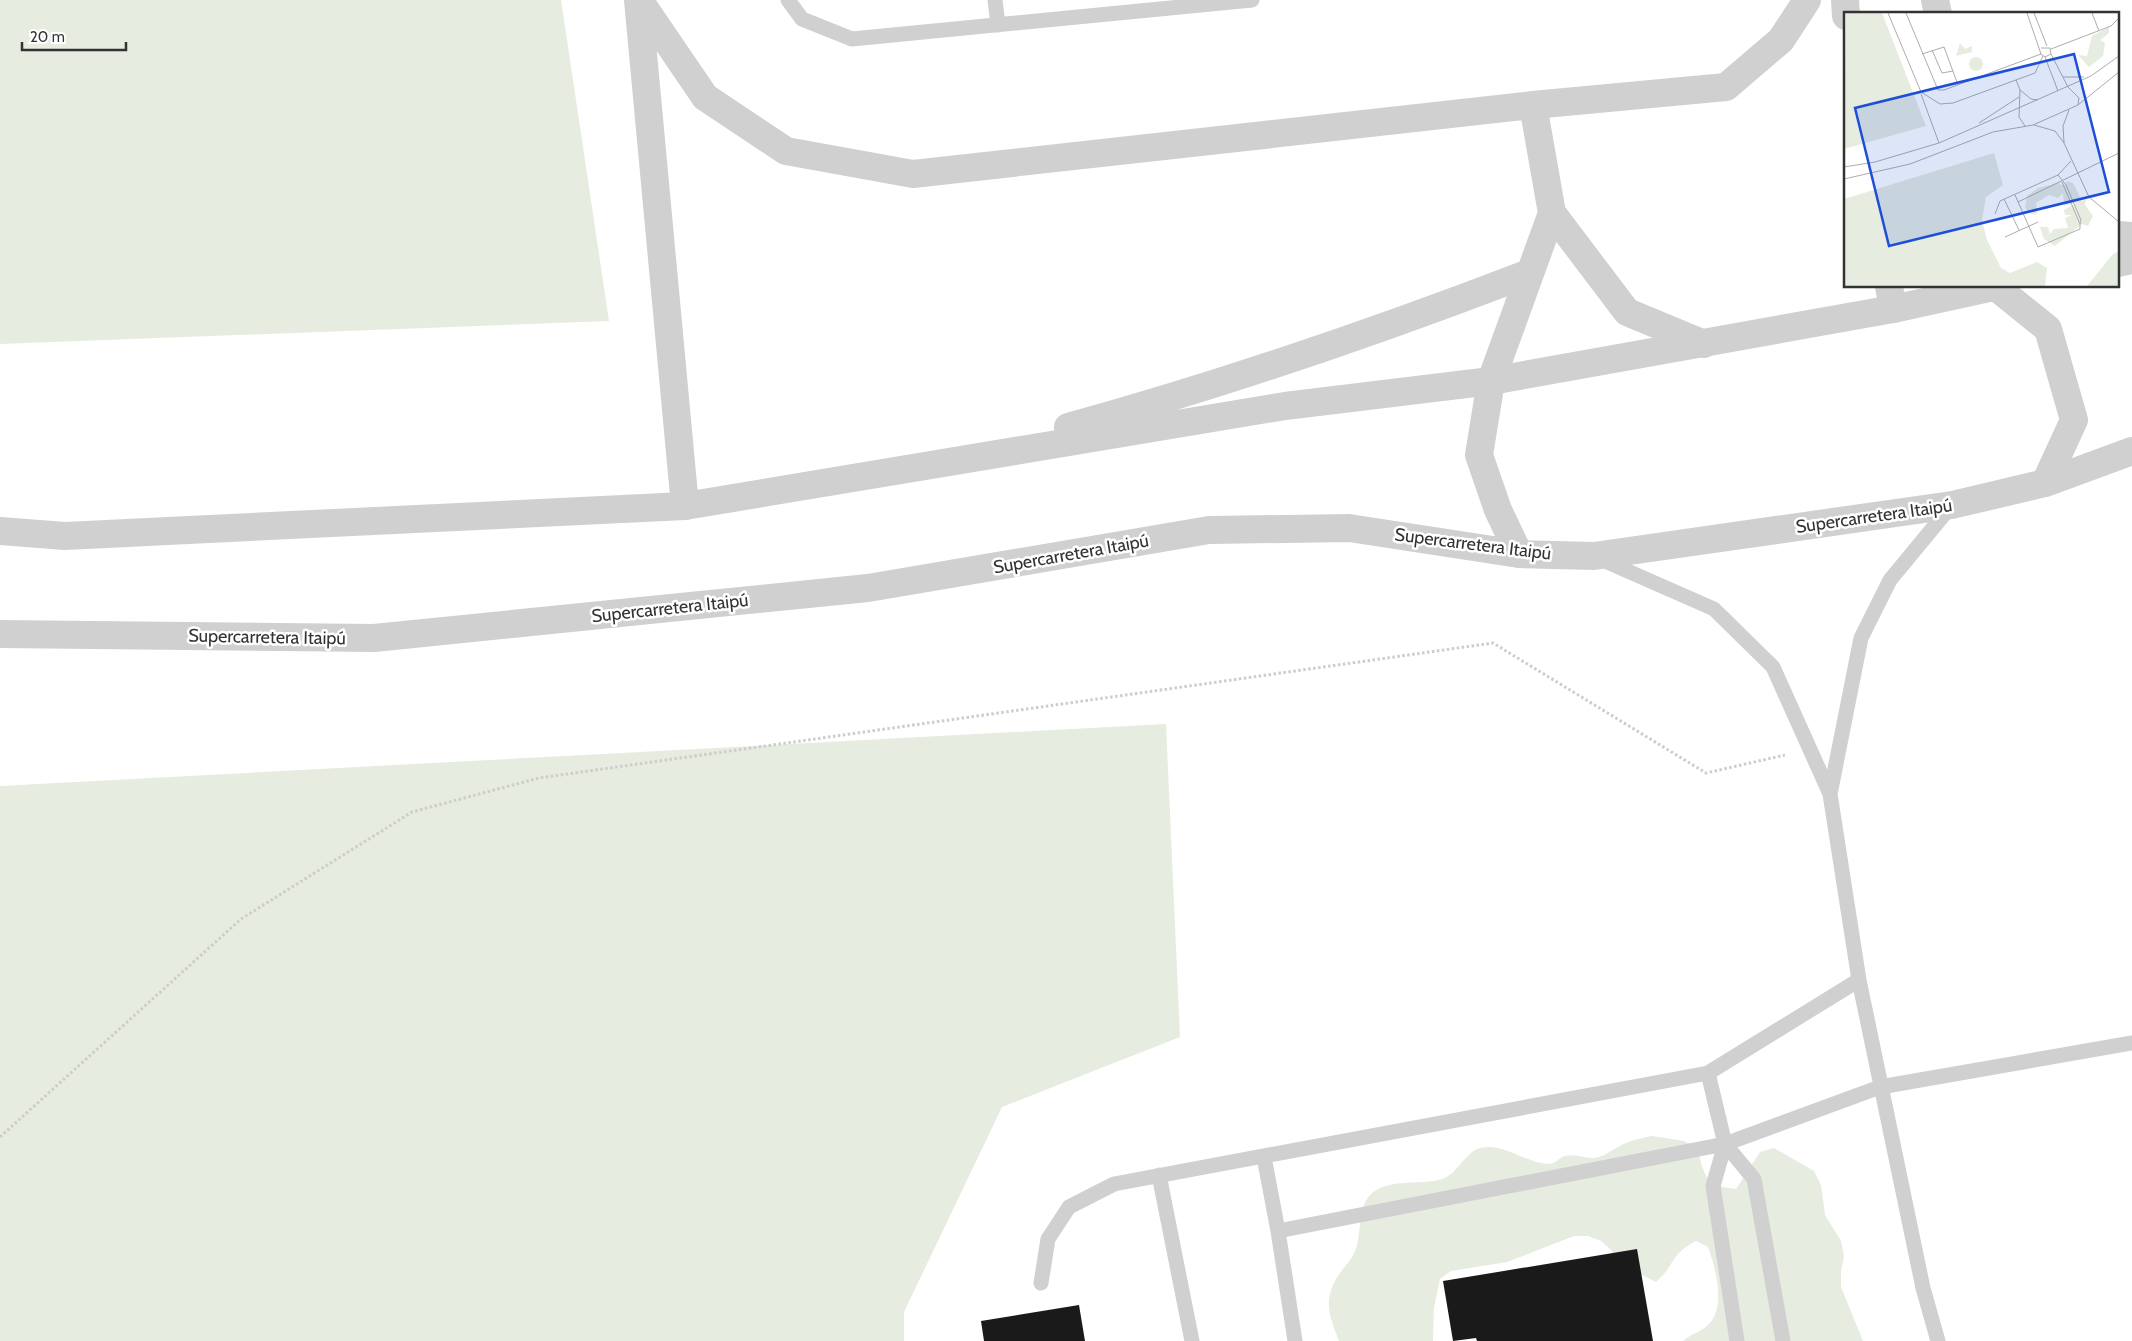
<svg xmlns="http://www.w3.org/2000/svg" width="2132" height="1341" font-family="Cabin,sans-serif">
<rect width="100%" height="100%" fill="#fff"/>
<!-- green -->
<path fill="#e6ecdf" d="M0,0H561L609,321L0,344Z
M1166,724L1180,1037L1002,1107L904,1312V1341H0V786Z
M1652,1136L1684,1141L1698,1148C1703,1175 1706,1186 1736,1189L1760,1152L1774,1148L1814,1171L1821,1185L1825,1215L1841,1241L1844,1256L1841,1271V1287L1863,1341H1683C1691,1334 1700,1332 1707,1326C1727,1309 1716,1269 1708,1247L1696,1241C1670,1254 1675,1266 1656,1282L1617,1262L1611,1250L1601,1241L1588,1236H1574L1507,1262L1451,1271L1440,1279L1434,1308L1433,1341H1339C1330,1317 1322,1301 1338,1276C1343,1268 1351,1261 1355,1251C1362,1235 1357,1211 1369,1196C1386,1177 1421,1186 1442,1179C1458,1174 1464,1153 1480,1148C1503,1142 1525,1163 1549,1164C1556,1164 1559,1157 1565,1156C1576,1153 1586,1159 1595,1158C1606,1156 1613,1149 1622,1145C1631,1140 1642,1138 1652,1136Z"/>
<!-- building -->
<path fill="#1a1a1a" d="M1637,1249L1653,1341H1477L1476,1338L1453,1341L1443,1281Z
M1079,1305L1085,1341H984L981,1321Z"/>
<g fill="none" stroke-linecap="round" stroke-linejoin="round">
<!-- path -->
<path stroke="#cdcdcd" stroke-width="3" stroke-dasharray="2.5 2.5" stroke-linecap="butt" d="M0,1137L241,919L412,812L539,778L1493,643L1706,773L1785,755"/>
<!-- service -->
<path stroke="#d0d0d0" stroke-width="15" d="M788,0L802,19L852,39L1252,0
M995,0L998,25
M1598,558L1714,609L1773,667L1830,794L1859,980L1923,1288L1938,1341
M1830,794L1861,638L1890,580L1952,505
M1708,1073L1725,1144L1754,1179L1783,1341
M1725,1144L1713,1186L1737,1341
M1264,1157L1278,1231L1295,1341
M1159,1175L1192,1341
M1278,1231L1725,1144L1880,1087L2132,1043
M1041,1283L1048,1239L1069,1207L1114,1184L1708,1073L1859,980"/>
<!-- minor -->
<path stroke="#d0d0d0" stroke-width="28" d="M638,0L685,506
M639,0L705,97L786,151L913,174L1533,105L1726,87L1781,40L1807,0
M1845,0L1846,16
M1935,0L1938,14
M1533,105L1552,213L1627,312L1704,344
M1889,286L1893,309
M1491,381L1552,213"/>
<!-- tertiary -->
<path stroke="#d0d0d0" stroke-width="28" d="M2118,235L2132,236
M2118,263L2132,260
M1996,287L2048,329L2074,420L2045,483
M1491,381L1479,455L1498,510L1519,554
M1068,427C1224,384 1378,331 1529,273
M0,531L65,536L685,506L1285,406L1491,381L1893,309L1998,286
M0,634L374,638L868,588L1209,530L1349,528L1519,554L1594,556L1952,505L2045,483L2132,451"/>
</g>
<g text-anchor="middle" stroke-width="5" stroke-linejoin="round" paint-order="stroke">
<!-- street labels -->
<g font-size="18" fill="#333" stroke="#fff">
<text transform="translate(1874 516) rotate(-8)" y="6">Supercarretera Itaipú</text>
<text transform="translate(1473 544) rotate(7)" y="6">Supercarretera Itaipú</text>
<text transform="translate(1071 554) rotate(-10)" y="6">Supercarretera Itaipú</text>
<text transform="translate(670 608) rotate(-6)" y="6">Supercarretera Itaipú</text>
<text transform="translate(267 637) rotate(1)" y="6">Supercarretera Itaipú</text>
</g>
</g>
<!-- overview -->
<g transform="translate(1844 12)">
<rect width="275" height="275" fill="#fff"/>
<path d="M2,1H38L82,114L0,137ZM265,15V21L256,28L261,31L259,44L245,55L234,43L243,44L248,24ZM116,31L121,37L128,34V40L112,44ZM125 52a7 7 0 1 1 14 0a7 7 0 1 1-14 0ZM150,141L159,173L142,185L138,208L143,228L157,256L166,261L193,250L203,256L201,274H0V187ZM223,169L229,171L238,189L242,187L241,193L249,204L244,214L238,212L211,234L200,227L196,215H204L206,222L210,217L224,216L221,206L228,203H221L220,198L232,191L220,194L219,181L214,186L205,183L192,191L193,202L190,203L181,196L183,184L194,176L215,171L220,174ZM275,239V274H243L269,242Z" fill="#e6ecdf"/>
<path fill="none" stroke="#adadad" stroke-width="1" d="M44,1L77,80L96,92L109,91L191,61L199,44M62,1L94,78H100L197,42M183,1L197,42L201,45L207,42L206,36H197M190,1L203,34M248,1L255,19M207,37L267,14L275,6M88,38L98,61L109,59M78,42L100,35L114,73M207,42L224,75L235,86L234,93M201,45L214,79M219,65H240M172,68L176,78L187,87L194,88M176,78L175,105L181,114M77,82L95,131M135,111L175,85M190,113L211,119L220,131L245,185L275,210M220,131L219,114L225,98M0,155L31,150L95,131L247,64L275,44M214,163L222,173L237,208L236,212L218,170M0,167L66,152L149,120L189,113L234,93L275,60M171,183L194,235L236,217V212M160,187L175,218M174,190L275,141M151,202L156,189L214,163L227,149M161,225L194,210"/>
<path fill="#1d4ed8" fill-opacity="0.15" stroke="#1d4ed8" stroke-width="2.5" d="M230,42L265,180L45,234L11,96Z"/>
<rect width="275" height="275" fill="none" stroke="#333" stroke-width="2.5"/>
</g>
<!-- scale -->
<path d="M22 42v8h104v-8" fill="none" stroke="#333333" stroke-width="2.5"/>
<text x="30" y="42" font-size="15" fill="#333333" stroke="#ffffff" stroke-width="4" paint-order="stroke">20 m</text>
</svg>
